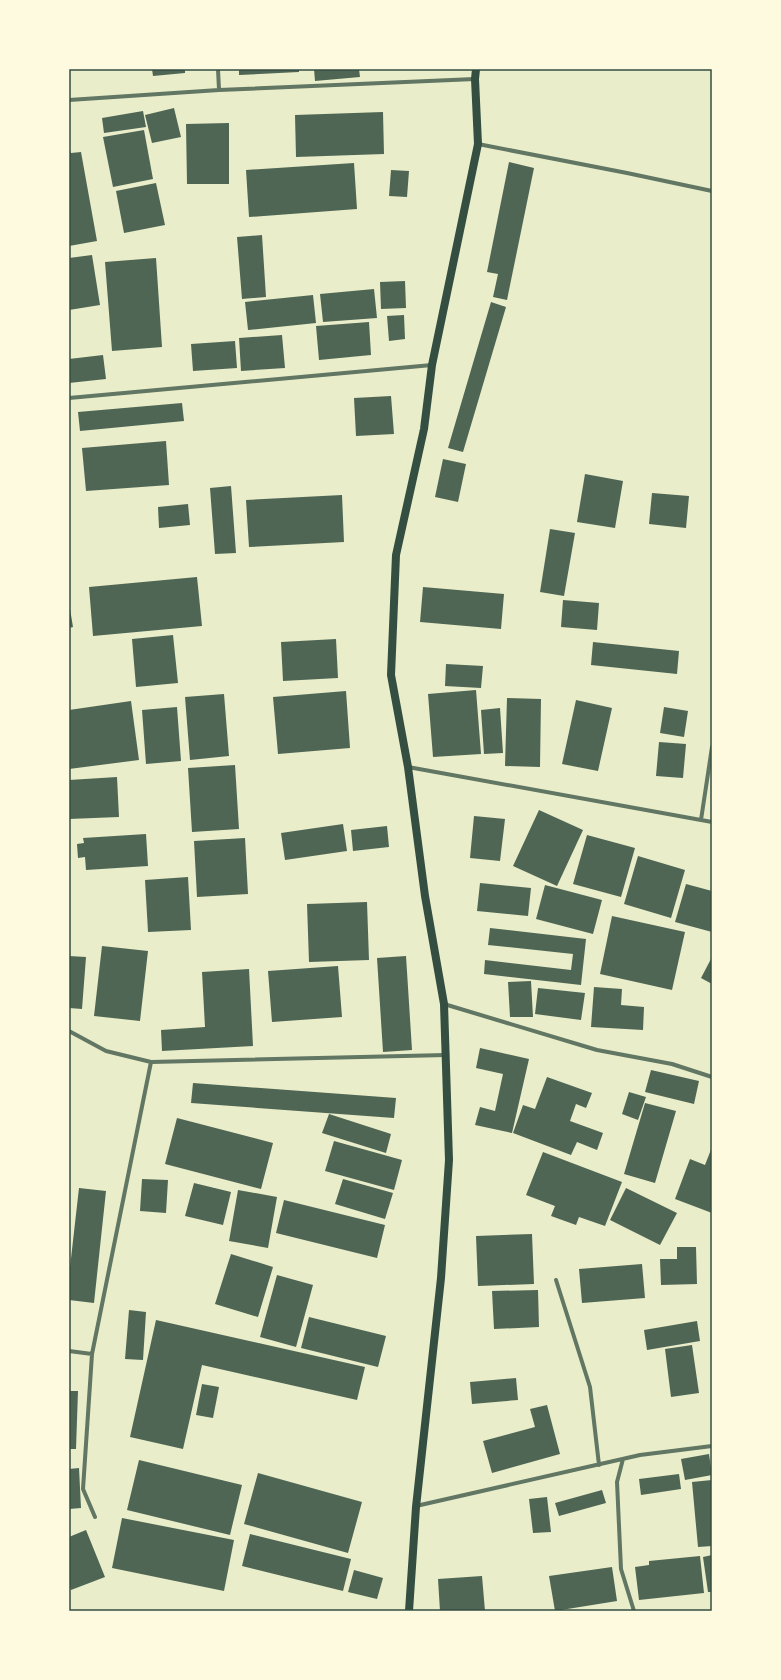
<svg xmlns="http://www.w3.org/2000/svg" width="781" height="1680" font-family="'Fira Sans Condensed',sans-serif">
<rect width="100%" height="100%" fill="#e9edc9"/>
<!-- building -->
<path fill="#4f6655" d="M152,69H185V73L153,76Z
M239,69H299V72L239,75Z
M314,69H359L360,77L315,81Z
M174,108L181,137L152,143L145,115Z
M143,111L146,127L104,133L102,118Z
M383,112L384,154L296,157L295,115Z
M229,123V184H187L186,124Z
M144,130L153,179L113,187L103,137Z
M69,148L71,153L81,152L97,241L69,246Z
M509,162L534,168L507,300L493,297L498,274L487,272Z
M354,163L357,209L249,217L246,170Z
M391,170L409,171L407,197L389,196Z
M156,183L165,225L124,233L116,191Z
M262,235L266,297L242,299L237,237Z
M92,255L100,305L69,310V258Z
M156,258L162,347L112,351L105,262Z
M405,281L406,308L381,309L380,282Z
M374,289L377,318L323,322L320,294Z
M313,295L316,323L248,330L245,302Z
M491,302L506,307L463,452L448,448Z
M404,315L405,339L389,341L387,316Z
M369,322L371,355L319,360L316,326Z
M282,335L285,368L241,371L239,338Z
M235,341L237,368L193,371L191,344Z
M103,355L106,379L69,383V359Z
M391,396L394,434L356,436L354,398Z
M182,403L184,421L80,431L78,412Z
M166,441L169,485L86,491L82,448Z
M443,459L466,464L458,502L435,497Z
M585,474L623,481L615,528L577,522Z
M231,486L236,553L215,554L210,488Z
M652,493L689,496L686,528L649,524Z
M342,495L344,542L249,547L246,500Z
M188,504L190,525L159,528L158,507Z
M550,529L575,533L564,596L540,592Z
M197,577L202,626L93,636L89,587Z
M423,587L504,594L501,629L420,622Z
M563,600L599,603L597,630L561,627Z
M69,603L73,627L69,628Z
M173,635L178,683L136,687L132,639Z
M336,639L338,678L283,681L281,642Z
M593,642L679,651L677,674L591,665Z
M446,664L483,666L481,688L445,686Z
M476,690L481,754L433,757L428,694Z
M346,691L350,748L278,754L273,697Z
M224,694L229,756L190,760L185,697Z
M507,698L541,699L540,767L505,766Z
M576,700L612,708L598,771L562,764Z
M131,701L139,760L69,769V710Z
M177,707L181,761L146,764L142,710Z
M664,707L688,711L684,737L660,733Z
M500,708L503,753L484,754L481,710Z
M659,742L686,744L683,778L656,776Z
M235,765L239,829L192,832L188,768Z
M117,777L119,817L69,819V780Z
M539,810L583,830L557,886L513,866Z
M474,816L505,819L500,861L470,858Z
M343,824L347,851L285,860L281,833Z
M387,826L389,847L353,851L351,830Z
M146,834L148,866L86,870L85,857L78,858L77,844L84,843L83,838Z
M587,835L635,848L621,897L573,884Z
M245,838L248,894L197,897L194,841Z
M638,856L685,870L671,918L624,904Z
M188,877L191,930L148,932L145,880Z
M480,883L531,888L528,916L477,911Z
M686,884L712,891V932L675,922Z
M545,885L602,900L593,934L536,919Z
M367,902L369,960L309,962L307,904Z
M612,916L685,932L672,990L600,974Z
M490,928L586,939L581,985L484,974L485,960L571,970L573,954L488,945Z
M102,946L148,951L140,1021L94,1016Z
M69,956L86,957L82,1009L69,1008Z
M406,956L412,1050L383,1052L377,958Z
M712,957V984L701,978Z
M338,966L342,1017L272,1022L268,971Z
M249,969L253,1046L162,1051L161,1030L205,1027L202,972Z
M531,981L533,1017H510L508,982Z
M594,987L622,989L621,1005L644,1007L643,1030L591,1027Z
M538,988L585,993L581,1020L535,1014Z
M480,1048L529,1059L512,1133L475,1125L480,1107L495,1111L503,1074L476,1068Z
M651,1070L699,1081L694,1104L645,1092Z
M547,1077L592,1093L586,1108L576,1104L570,1121L603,1133L597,1150L577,1142L571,1155L513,1133L523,1105L535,1109Z
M193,1083L396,1098L394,1118L191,1103Z
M629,1092L646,1097L638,1120L622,1114Z
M645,1103L676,1111L655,1183L624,1174Z
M329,1114L391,1134L386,1153L322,1133Z
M177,1118L273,1143L261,1189L165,1164Z
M334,1141L402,1160L394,1190L325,1171Z
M712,1147V1213L675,1199L690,1159L705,1165Z
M543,1152L622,1182L605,1226L579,1217L576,1225L551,1216L555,1206L526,1195Z
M142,1179L168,1180L166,1213L140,1211Z
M343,1179L393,1193L385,1219L335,1204Z
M194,1183L231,1192L223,1225L185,1216Z
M79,1188L106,1191L94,1303L69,1300V1276Z
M626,1188L677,1213L660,1245L610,1220Z
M238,1190L277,1197L268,1248L229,1241Z
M284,1200L385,1225L377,1258L276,1233Z
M532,1234L534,1284L478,1286L476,1236Z
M677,1247H696L697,1284L661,1285L660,1259H677Z
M231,1254L273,1267L258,1317L215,1304Z
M642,1264L645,1298L582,1303L579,1269Z
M277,1275L313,1285L296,1347L260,1337Z
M538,1290L539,1327L494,1329L492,1291Z
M129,1310L146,1312L143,1360L125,1359Z
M309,1317L386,1336L378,1367L301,1348Z
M156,1320L365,1367L357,1400L202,1365L183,1449L130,1437Z
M697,1321L700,1341L647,1350L644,1330Z
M692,1345L699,1393L671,1397L665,1349Z
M516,1378L518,1400L472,1404L470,1382Z
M202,1384L219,1387L213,1418L196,1415Z
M69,1391H78L76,1449H69Z
M547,1405L560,1454L492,1473L483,1441L535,1427L530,1409Z
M709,1454L712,1475L685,1480L681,1459Z
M139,1460L242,1485L230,1535L127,1510Z
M79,1468L81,1508L69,1509V1469Z
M258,1473L362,1502L348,1553L244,1524Z
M679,1474L681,1489L641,1495L639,1479Z
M712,1480V1546L698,1547L692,1482Z
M602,1490L606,1503L559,1516L555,1503Z
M547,1497L551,1532L533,1533L529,1499Z
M122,1518L234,1540L224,1591L112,1568Z
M86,1530L105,1577L71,1590L69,1585V1537Z
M250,1534L351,1559L343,1591L242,1566Z
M712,1555V1592H708L703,1557Z
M700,1556L704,1593L639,1600L635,1567L649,1565V1561Z
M612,1567L617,1601L555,1611L549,1576Z
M354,1570L383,1578L377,1599L348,1592Z
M482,1576L485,1611H440L438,1579Z"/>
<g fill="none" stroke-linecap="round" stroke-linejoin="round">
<!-- minor -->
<path stroke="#617663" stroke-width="4" d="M218,69L219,90
M69,100L219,90L475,79
M478,144L627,173L712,191
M69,398L432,365
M408,767L712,822
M701,820L712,747
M444,1004L597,1050L672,1064L712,1077
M69,1031L106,1051L151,1062L446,1055
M556,1280L590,1387L599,1465
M69,1351L92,1354
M623,1459L617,1482L621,1569L634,1611
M416,1506L640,1455L712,1446
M95,1517L83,1489L92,1354L151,1062"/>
<!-- secondary -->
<path stroke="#344e41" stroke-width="8" d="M409,1611L416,1507L441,1278L449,1160L444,1004L425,896L408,767L391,675L396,555L424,429L432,365L478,144L475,79L476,69"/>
</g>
<!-- border -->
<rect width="781" height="1680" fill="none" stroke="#fefae0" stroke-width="140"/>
<rect x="70" y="70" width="641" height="1540" fill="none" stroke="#344e41" stroke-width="1.5"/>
</svg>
